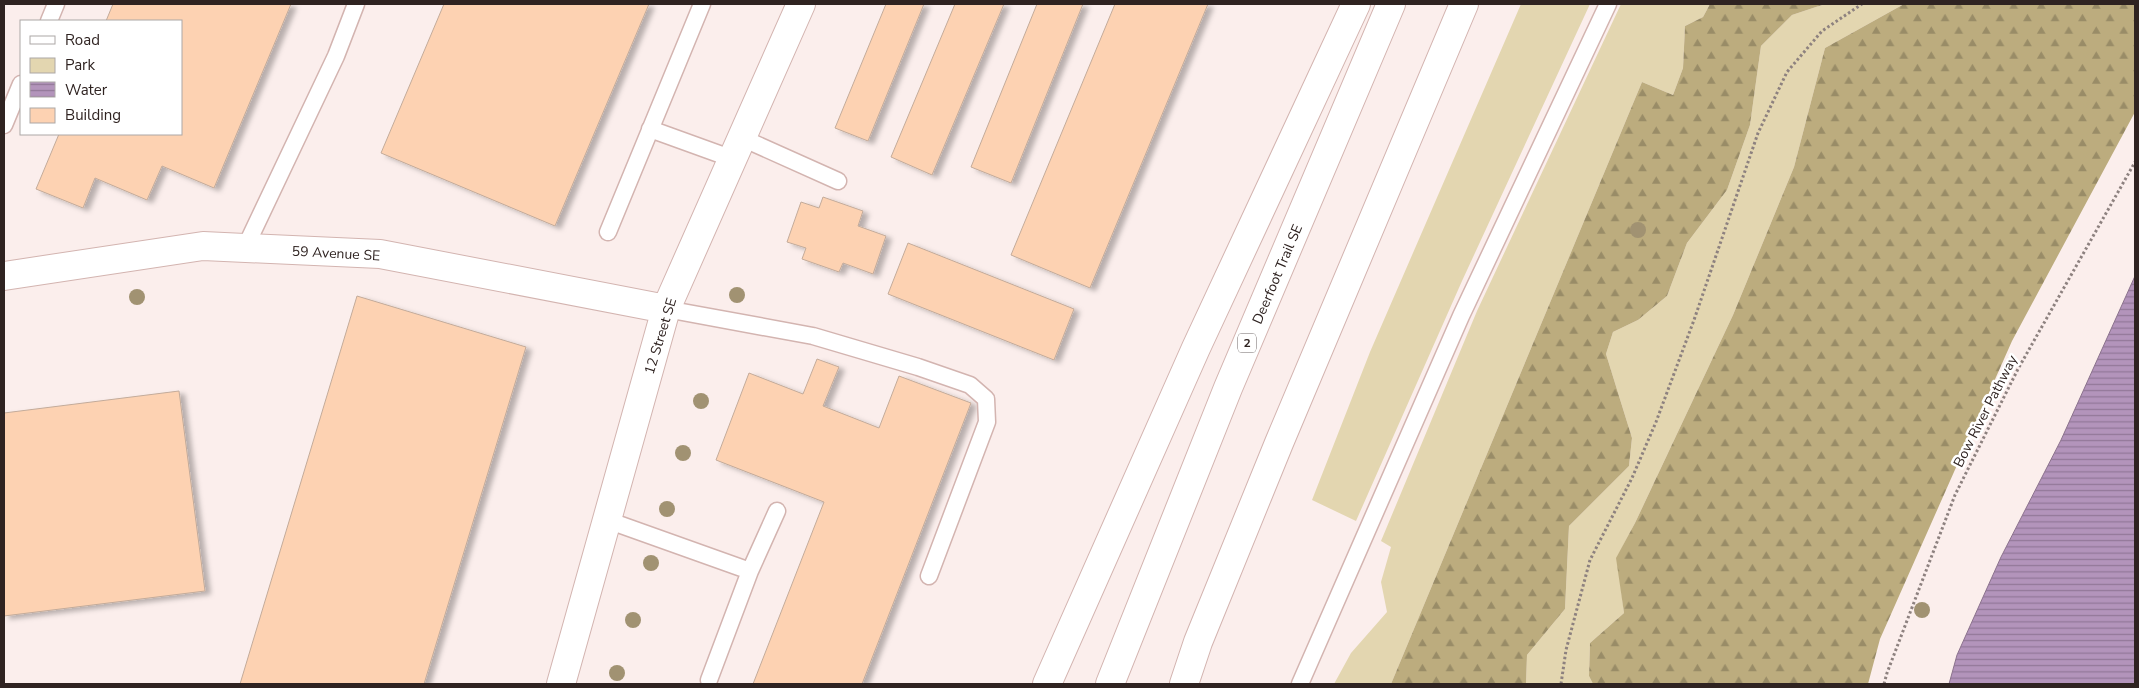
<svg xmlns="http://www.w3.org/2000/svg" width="2139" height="688" font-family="'Nunito Sans',sans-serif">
<defs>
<pattern id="forest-firs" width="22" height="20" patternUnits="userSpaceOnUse" patternTransform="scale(1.25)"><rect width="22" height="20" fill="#bcac7e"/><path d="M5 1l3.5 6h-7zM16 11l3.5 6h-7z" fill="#998c67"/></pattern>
<pattern id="water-rules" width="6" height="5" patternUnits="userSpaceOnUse" patternTransform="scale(1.25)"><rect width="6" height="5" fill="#b394bb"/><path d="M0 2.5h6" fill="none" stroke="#927898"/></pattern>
<filter id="shadow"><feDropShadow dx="5.5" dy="3" stdDeviation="2.5" flood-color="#0004"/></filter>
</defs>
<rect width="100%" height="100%" fill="#fbeeec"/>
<!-- green -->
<path fill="#e3d6b0" d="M1521,4H1590L1462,281L1356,521L1312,500L1370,352Z
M1621,4H1710L1703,17L1685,26L1683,68L1673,95L1642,82L1391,684H1334L1351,653L1387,612L1381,582L1391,547L1381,541L1477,311Z
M1825,4H1904L1825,48L1794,167L1733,315L1635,523L1617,557L1624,613L1590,643L1589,676L1593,684H1526L1527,655L1565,609L1569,526L1629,466L1632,438L1606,354L1613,332L1638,320L1667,296L1687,243L1727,190L1750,125L1761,46L1792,15Z"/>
<!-- forest -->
<path fill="url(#forest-firs)" d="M1710,4H1825L1792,15L1761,46L1750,125L1727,190L1687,243L1667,296L1638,320L1613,332L1606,354L1632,438L1629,466L1569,526L1565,609L1527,655L1526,684H1391L1642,82L1673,95L1683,68L1685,26L1703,17Z
M1904,4H2135V112L2012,341L1880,639L1868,684H1593L1589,676L1590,643L1624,613L1616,558L1635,523L1733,315L1794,167L1825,48Z"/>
<!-- water -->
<path fill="url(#water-rules)" stroke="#8b728d" d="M2135,276V684H1949L1957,655L2001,557L2061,440Z"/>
<!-- building -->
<path fill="#fdd2b2" stroke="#c3ab9a" filter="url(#shadow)" d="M113,4H291L214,188L162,166L147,200L95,178L83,208L36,189L59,134H181V21H106Z
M444,4H649L555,226L381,153Z
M886,4H924L868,141L835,128Z
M955,4H1004L932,175L891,157Z
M1037,4H1083L1011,183L971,167Z
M1115,4H1208L1090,288L1011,255Z
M823,197L863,211L858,226L886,236L873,274L843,263L839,272L802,259L806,248L787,242L801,202L819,208Z
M908,243L1074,309L1054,360L888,294Z
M357,296L526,347L424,684H240Z
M817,359L839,367L823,406L879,428L899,376L971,403L862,684H753L824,502L716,460L749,373L803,394Z
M179,391L205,591L4,616V413Z"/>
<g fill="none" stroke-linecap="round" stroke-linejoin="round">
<!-- service casing -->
<g stroke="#d3b4b0" stroke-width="19">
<path id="service" d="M49,21L56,4
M4,125L21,84
M650,129L733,159
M742,138L838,181
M608,232L702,4
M245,248L336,56L356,4
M666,309L813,336L918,367L970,385L986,399L987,422L929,576
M607,520L750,571L777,511
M709,680L750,571
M1300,684L1461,316L1608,4"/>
</g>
<!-- minor casing -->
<g stroke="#d3b4b0" stroke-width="30">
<path id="minor" d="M4,276L203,246L380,254L666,309
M561,684L666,309L801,4"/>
</g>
<!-- motorway casing -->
<g stroke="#d3b4b0" stroke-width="30">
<path id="motorway" d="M1047,684L1196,348L1356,4
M1110,684L1228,388L1391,4
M1184,684L1198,642L1279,443L1464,4"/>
</g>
<!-- path -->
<path stroke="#8d817f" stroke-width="3" stroke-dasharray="2.5 2.5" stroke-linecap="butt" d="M1561,684L1566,650L1590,560L1632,478L1656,422L1694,320L1758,133L1787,72L1822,31L1862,4
M1884,684L1887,673L1955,495L2018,369L2135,162"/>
<!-- service -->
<use href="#service" stroke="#fff" stroke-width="16"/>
<!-- minor -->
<use href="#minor" stroke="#fff" stroke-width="28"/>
<!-- motorway -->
<use href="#motorway" stroke="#fff" stroke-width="28"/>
</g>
<!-- trees -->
<g fill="#a19272">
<circle cx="1638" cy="230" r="8"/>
<circle cx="737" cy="295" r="8"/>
<circle cx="137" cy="297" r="8"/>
<circle cx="701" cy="401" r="8"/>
<circle cx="683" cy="453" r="8"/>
<circle cx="667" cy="509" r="8"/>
<circle cx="651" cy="563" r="8"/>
<circle cx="1922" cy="610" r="8"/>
<circle cx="633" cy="620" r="8"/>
<circle cx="617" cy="673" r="8"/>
</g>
<g text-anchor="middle" stroke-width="5" stroke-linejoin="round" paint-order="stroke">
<!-- shield labels -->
<rect fill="#fff" stroke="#6d6564" stroke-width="1" x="1238" y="333.5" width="18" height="19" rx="4"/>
<g font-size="12" font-weight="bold" fill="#2f2321">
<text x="1247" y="347">2</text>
</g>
<!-- street labels -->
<g font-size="14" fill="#2f2321" stroke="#fff">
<text transform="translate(336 253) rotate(3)" y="5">59 Avenue SE</text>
<text transform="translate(1277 274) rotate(-67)" y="5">Deerfoot Trail SE</text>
<text transform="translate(660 336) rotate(-73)" y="5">12 Street SE</text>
<text transform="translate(1985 411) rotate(-63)" y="5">Bow River Pathway</text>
</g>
</g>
<!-- border -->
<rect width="2139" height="688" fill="none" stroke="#2f2321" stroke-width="10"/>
<!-- legend -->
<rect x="20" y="20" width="162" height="115" fill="#ffffff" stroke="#aca7a6"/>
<rect x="30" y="36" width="25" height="8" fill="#ffffff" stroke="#aca7a6"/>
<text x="65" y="45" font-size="15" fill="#2f2321">Road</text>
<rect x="30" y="58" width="25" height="15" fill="#e3d6b0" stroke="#aca7a6"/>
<text x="65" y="70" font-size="15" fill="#2f2321">Park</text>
<rect x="30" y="82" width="25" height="15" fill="url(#water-rules)" stroke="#aca7a6"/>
<text x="65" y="95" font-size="15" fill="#2f2321">Water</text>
<rect x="30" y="108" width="25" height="15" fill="#fdd2b2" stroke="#aca7a6"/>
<text x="65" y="120" font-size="15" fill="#2f2321">Building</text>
</svg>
